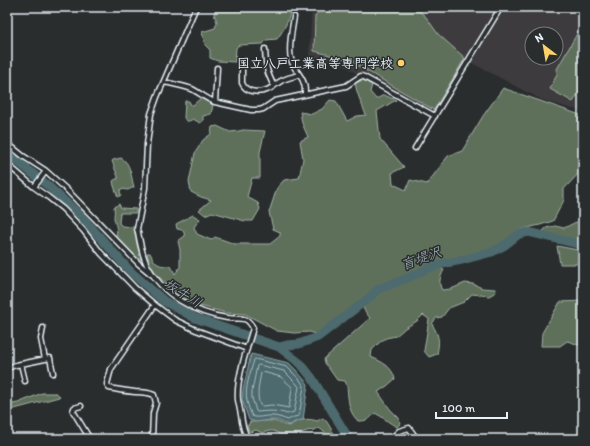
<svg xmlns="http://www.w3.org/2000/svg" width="590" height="446" font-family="Itim,'Klee One',sans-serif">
<rect width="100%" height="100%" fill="#2a2d2e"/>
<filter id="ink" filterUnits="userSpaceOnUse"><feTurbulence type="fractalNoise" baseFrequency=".025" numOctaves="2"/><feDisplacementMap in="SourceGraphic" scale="8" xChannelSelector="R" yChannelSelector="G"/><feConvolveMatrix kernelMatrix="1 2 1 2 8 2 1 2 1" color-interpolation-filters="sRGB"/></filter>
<g filter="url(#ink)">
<!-- built -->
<path fill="#3d3a3d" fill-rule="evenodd" d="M312,7H583V112L542,100L468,61L435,116L361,76L343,65L309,56ZM532,34H556V58H532Z"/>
<!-- green -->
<path fill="#5e705a" stroke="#a3b0a9" d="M216,7H291C289,21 285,28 277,39L266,40L263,44L239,45L236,48L235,62L218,61L210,58V50L205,45L202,32L215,28L217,22L214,14Z
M323,7H415L426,17L438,34L465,58L434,110L346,59L314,51L315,16Z
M581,30H583V86L573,102L550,89L557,74V69L578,32Z
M363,80L372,85L370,92L376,99L384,95L396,100L377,111L380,139L404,167L392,173L393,184L406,190L410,180L427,184L448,156L462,151L483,116L503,88L583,116V124L581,134H583V160L581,171L564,189V200L553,221L540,225L518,230L505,241L493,249L466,256L440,261L383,285L374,290L359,303L316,335L310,332L294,333L277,331L245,314L226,313L193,304L171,288L158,276L150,264L147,253H150C156,265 158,266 171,266L175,274L180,267V250L178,241L185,236L183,230L177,229L176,224L193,215L200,219L194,227L197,234L211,240L215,237L235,244H270L280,236V232L273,229L269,212L277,188L284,180L299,178L303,159L300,141L308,137L302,123L300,112L312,114L322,109L330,100L336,101L347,121L357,116L366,115C362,104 357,95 355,83Z
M201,98L213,105L211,114L203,116V121L200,123L193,119C188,122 187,122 184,118L185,101H189L191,105H193Z
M217,126L230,132L239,131L243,130L265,131L260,152V178H252L247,197L258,203L260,209L253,221H245L212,212L205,215L199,210L211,200L201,197L191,192L189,182L195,153L203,140L211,134L212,127Z
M121,158C131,163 131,177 134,187L128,190L121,189L120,191L121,195L118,197L114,186L113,181L116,179H118V177L112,161L113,160Z
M119,204L121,208L136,209V213H120L119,223L122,226L134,227L137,245L141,259L139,261L117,238L116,236C118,229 115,224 114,218C114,214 115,211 114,207Z
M576,222L583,223V243L544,233L543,231L546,228L555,226L564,228Z
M557,246L583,251V264H560Z
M440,268L444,270C440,277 438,283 442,290L451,289L465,283L473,284L482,288L495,289L496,292L489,296L472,294L464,302L449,308L442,317L436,318L432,324C439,336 440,340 437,354L429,357L424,351L429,319L423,315L417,321L405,328L396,336L386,338L380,342L372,350L371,357C382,362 392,366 395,379L387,386L378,392L390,409L399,418L400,424L397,427C389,423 383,417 375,413C369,420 367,421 358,421C351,414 349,407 348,397C347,391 348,386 345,381L337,380L325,363L324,359L370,318L364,310L363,306L382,290L410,280L429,271Z
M583,301V346L567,341L560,346H541L542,333L560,302Z
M42,393H56L60,396L59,397L7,411V405L18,403Z
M323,418L327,422L337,439H333L319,428L314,430L307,431L299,434H279L274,431H269L262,433L256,430L250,432L247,427L250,422C258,422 266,420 274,421C280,422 284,426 290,426C297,419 309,418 317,421Z"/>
<!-- water -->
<path fill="#4d6b6e" stroke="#8ba1a5" d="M251,354L289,363L296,370L308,384L303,420L296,421L290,425L286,424L277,420H270L256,422L249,420L242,400L243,390Z"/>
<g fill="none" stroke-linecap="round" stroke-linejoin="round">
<!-- shore -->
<path stroke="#aabbc1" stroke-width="1" d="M255,359L287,367L300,380L304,386L299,416L294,417L288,420C282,418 278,416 272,416C265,415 258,419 252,416C250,411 248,406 247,401C244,389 251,371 254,360Z
M259,365L284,371L296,383L299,387L294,412L287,414C277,410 268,411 257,412L256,411L252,398V391L257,366Z
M263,372L281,377L292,387V389L289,408L272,405L262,406L260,405C256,394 259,384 261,373Z"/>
<!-- river -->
<path stroke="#4d6b6e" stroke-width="9" d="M7,153L47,185L80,215L131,272L164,301L195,318L279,347L301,364L312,378L349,439
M279,347L287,345L299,344L318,337L369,298L378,289L408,278L429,268L446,263L462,260L492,252L505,245L519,234L529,232L583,245"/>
<!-- minor casing -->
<g stroke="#e8f1f8" stroke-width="7">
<path id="minor" d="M196,7L157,97L151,114L147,144L145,188L137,229L138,232C140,243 142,255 147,265C162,295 195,313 227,318C239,320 246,314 253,328C247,349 236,379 238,400C239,405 240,410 241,415C242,423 244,432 248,439
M294,17C292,30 288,47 291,59C293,69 302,75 304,84C305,87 305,91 305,94
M265,49C266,66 266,71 274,86
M242,62V83C246,93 259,93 267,90C272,88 276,84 281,81C286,78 293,77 298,75
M164,82C173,84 183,86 192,89C200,93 206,99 215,102L251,110H259L263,109L275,101L346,86L361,76L364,77L435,116
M215,102L217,68
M7,143L23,156L46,171L66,189L139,264L151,274
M415,148L501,7
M7,164L34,187L48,197L63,209L83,230L101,253L135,288L155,305L175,320L196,330L247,349
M34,187L46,171
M43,328L41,339L45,359
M21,364L25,381
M7,368L16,365L50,358L53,373
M81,406L74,408L73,411L90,439
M152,439L153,413L156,403L154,395C148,392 142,392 135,392C126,391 118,390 109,388L107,384L111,369L155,305
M391,439L399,431L409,428L417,439"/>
</g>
<!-- minor -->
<use href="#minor" stroke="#2a2d2e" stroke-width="4"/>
</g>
</g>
<!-- markers -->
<circle fill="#ffd166" stroke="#2a2d2e" stroke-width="1.5" cx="401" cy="63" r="4"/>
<g text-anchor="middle" stroke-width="3" stroke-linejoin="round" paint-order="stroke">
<!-- poi labels -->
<g font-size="13" font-weight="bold" fill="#e8f1f8" stroke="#2a2d2e" text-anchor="end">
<text x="393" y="68">国立八戸工業高等専門学校</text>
</g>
<!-- water labels -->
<g font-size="14" font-style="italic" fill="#a2b5ba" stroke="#2a2d2e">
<text transform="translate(421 258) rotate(-20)" y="5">盲堤沢</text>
<text transform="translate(183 293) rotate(32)" y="5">坂牛川</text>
</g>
</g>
<!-- margin -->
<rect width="590" height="446" fill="none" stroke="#2a2d2e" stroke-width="24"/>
<rect x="12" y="12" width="566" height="422" fill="none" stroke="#e8f1f8" stroke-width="1.5" filter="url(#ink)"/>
<!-- north arrow -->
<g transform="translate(544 46) rotate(329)"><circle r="19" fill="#2a2d2e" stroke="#767b7f"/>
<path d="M0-3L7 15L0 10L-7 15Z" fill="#ffd166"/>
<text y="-6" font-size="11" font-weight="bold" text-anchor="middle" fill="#e8f1f8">N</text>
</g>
<!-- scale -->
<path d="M436 412v6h71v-6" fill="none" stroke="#e8f1f8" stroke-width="2"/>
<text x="442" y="412" font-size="12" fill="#e8f1f8" stroke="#2a2d2e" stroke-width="3" paint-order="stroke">100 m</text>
</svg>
